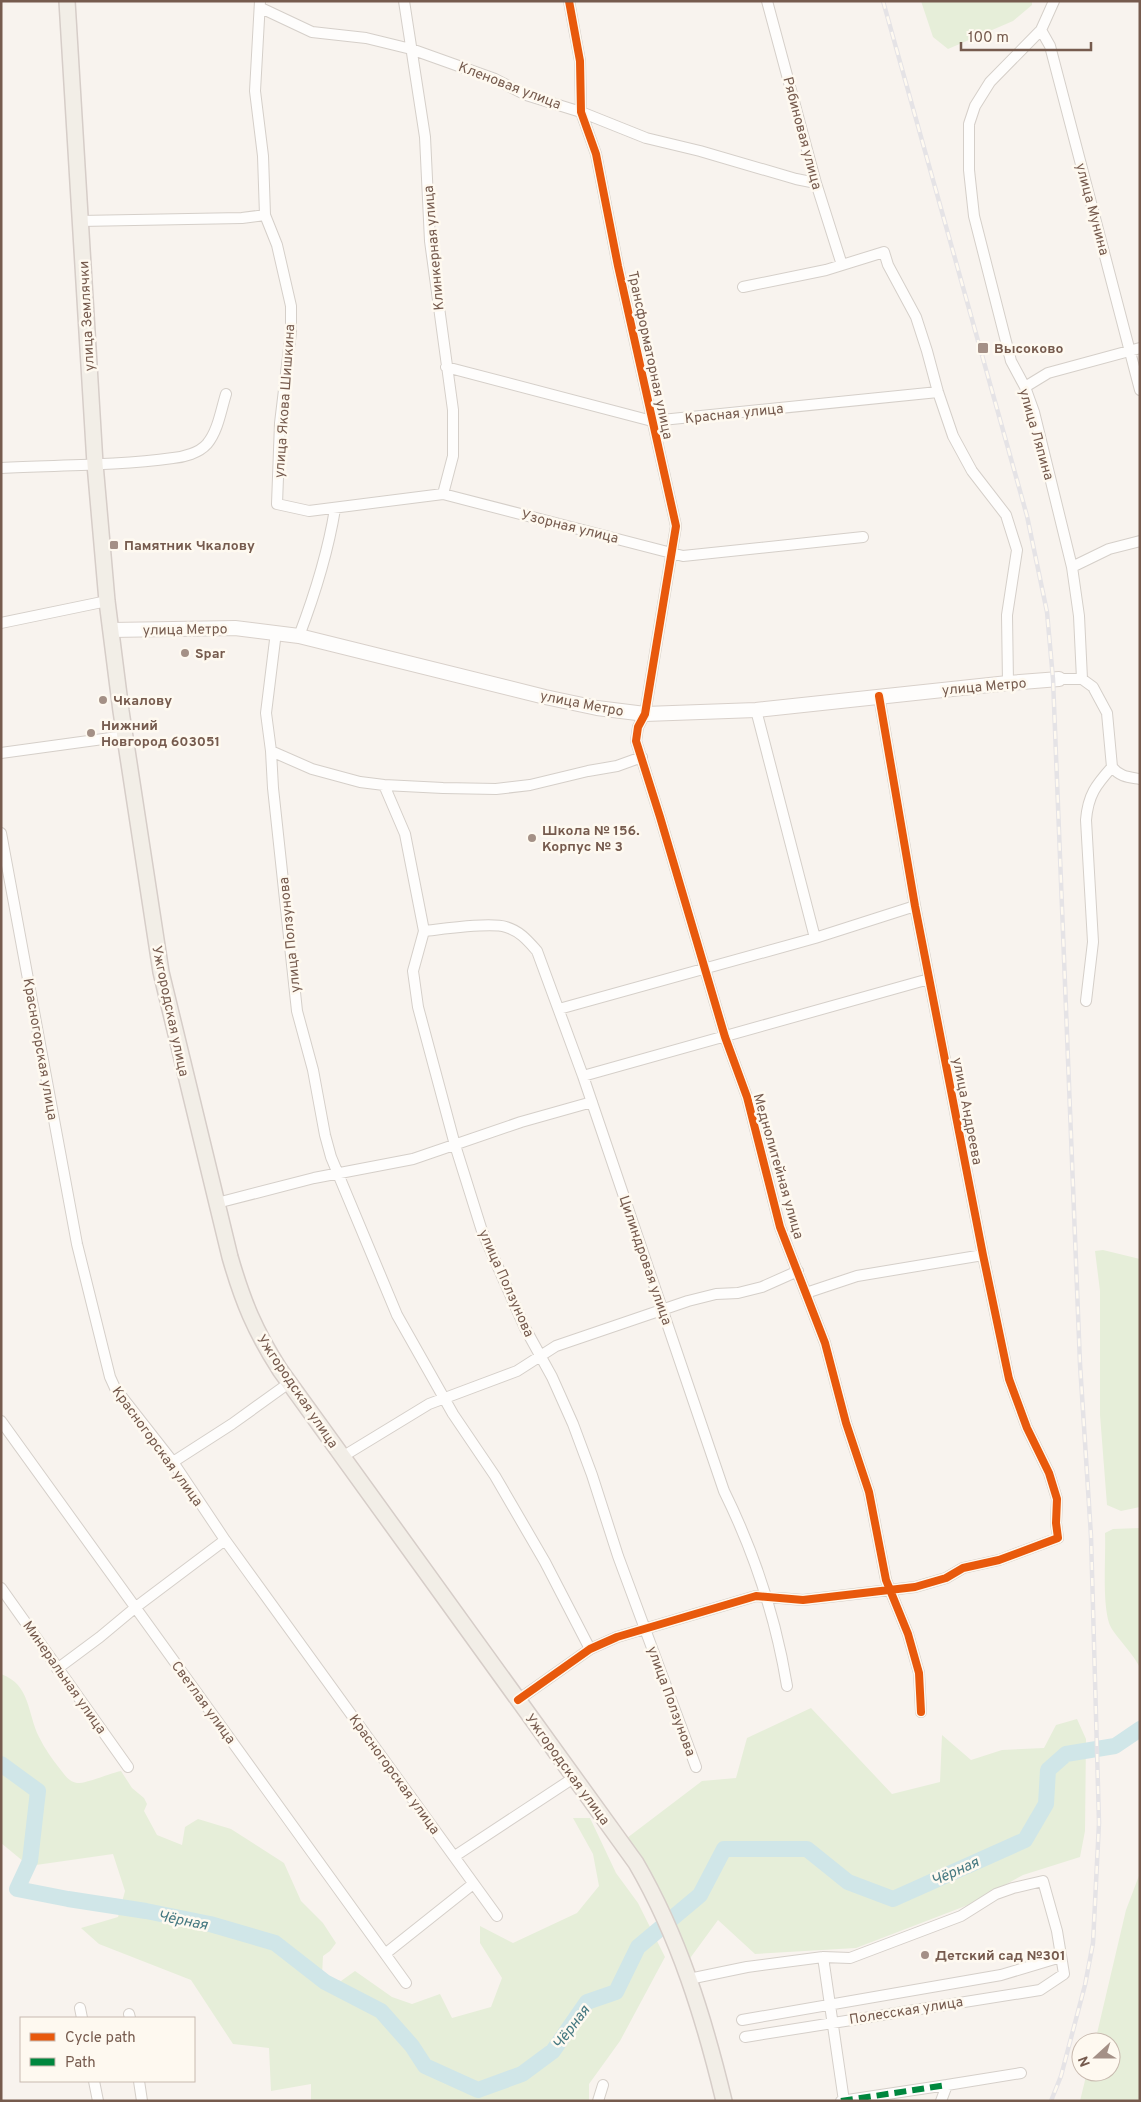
<svg xmlns="http://www.w3.org/2000/svg" width="1141" height="2102" font-family="Overpass,sans-serif">
<rect width="100%" height="100%" fill="#f8f3ee"/>
<!-- green -->
<path fill="#e6eed9" d="M921,1H1032V5L1013,21L948,49L933,37Z
M1103,1250L1140,1259V1507L1121,1511L1107,1505L1100,1415V1291L1095,1251Z
M1140,1528V1668C1133,1652 1113,1635 1109,1623C1102,1600 1106,1558 1105,1533L1113,1529Z
M1,1674C31,1685 27,1713 39,1737C45,1749 52,1759 60,1769C65,1775 69,1782 77,1783C85,1784 111,1773 121,1771L132,1788L144,1798L147,1804L144,1811L157,1835L182,1845L185,1827L198,1819L231,1829L284,1863L301,1901L323,1923L336,1943L330,1951L323,1956L322,1976L341,1981L355,1971L392,1997L412,2004L440,1994L452,2018L491,2007L502,1978L480,1943V1926L513,1943L577,1913L599,1886L593,1854L573,1818H590L616,1873L638,1903L665,1957L620,2041L589,2084V2101H311V2084L271,2091L269,2048L233,2044L191,1980L99,1944L81,1928L118,1917L125,1891L113,1854L29,1866L1,1843Z
M811,1708L892,1794L940,1782L942,1735L971,1760L1002,1750L1044,1748L1056,1725L1077,1719L1086,1739L1085,1831L1080,1857L1023,1875L968,1905L856,1948L755,1954L718,1920L688,1961L651,1873L627,1838L702,1781L736,1778L747,1738Z
M1140,1873V2101H1080L1087,2072H1111V2042H1095L1126,1910Z"/>
<g fill="none" stroke-linecap="round" stroke-linejoin="round">
<!-- river -->
<path stroke="#d0e6e8" stroke-width="16" d="M1,1764L38,1791L30,1861L17,1889L68,1899L146,1911L210,1924L275,1943L325,1982L381,2011L412,2046L425,2066L478,2090L522,2074L553,2051L587,2002L616,1992L638,1947L700,1895L724,1849H807L848,1882L893,1899L1025,1840L1046,1804L1048,1770L1066,1754L1115,1746L1140,1729"/>
<!-- street casing -->
<g stroke="#d5cfc9" stroke-width="12">
<path id="street" d="M260,1L255,91L263,156L265,215L277,245L291,306V332L280,423L277,504L309,511L443,494L683,556L863,537
M404,1L425,137L430,241L453,410V456L443,494
M569,1L580,61L581,112L596,154L618,266L676,526L645,714L638,727L636,741L660,817L725,1037L747,1097L780,1227L825,1343L846,1423L869,1492L886,1580L908,1634L919,1673L921,1712
M767,1L816,183L842,265
M1054,1L1041,30L990,82L975,106L969,124V170L974,216L1011,361L1025,387L1034,412L1072,567L1079,616L1082,679
M261,8L312,32L366,38L411,49L495,79L526,95L581,112L646,138L700,151L796,179L816,183
M1041,30L1050,46L1140,390
M80,221L242,218L265,215
M743,287L826,270L884,252L888,265L916,317L927,351L938,392L953,436L972,471L1006,515L1017,550L1007,615L1008,683
M446,367L652,421L938,392
M1025,387L1048,373L1140,348
M1,468C58,465 116,466 173,458C184,457 199,453 207,444C218,431 221,410 226,394
M1072,567L1109,549L1140,541
M1,623L107,601
M276,632L266,713L271,751L273,788L297,1011L313,1070L325,1135L331,1157L397,1315L453,1414L495,1476L545,1562L590,1649
M299,636C315,594 328,552 335,509
M1059,679H1082L1093,687L1107,713L1112,767C1120,777 1128,777 1140,779
M756,710L815,938
M271,751L312,769L360,782L384,785L443,788L496,789L530,785L588,771L617,766L642,757
M1,753L125,736
M384,785L405,834L424,931L413,971L418,1007L455,1145L482,1231L525,1328L552,1377L573,1424L592,1475L618,1556L696,1767
M1,833L77,1244L110,1377L115,1388L173,1462L225,1540L497,1916
M424,931C443,929 490,922 506,927C520,931 528,941 537,951L583,1076L724,1491C754,1552 776,1619 787,1686
M1086,1001L1093,942L1086,820C1088,795 1096,785 1112,767
M559,1009L815,938L915,906
M583,1076L929,979
M217,1203L314,1178L413,1159L521,1122L592,1102
M806,1293L857,1276L983,1255
M1,1421L406,1983
M342,1457L429,1404L517,1371L556,1346L688,1301L716,1294L738,1293L762,1287L798,1271
M173,1462L232,1424L289,1383
M1,1588L128,1767
M57,1669L100,1637L136,1607L225,1540
M518,1700L590,1649L617,1637L756,1596L803,1600L915,1587L946,1578L963,1568L999,1560L1058,1538L1056,1523L1057,1499L1049,1473L1027,1428L1009,1379L983,1255L915,906L879,696
M455,1856L575,1777
M385,1954L473,1884
M823,1957L844,2101
M689,1979L747,1967L823,1957L850,1958L961,1916L996,1894L1013,1888L1043,1881L1057,1931L1064,1974L1040,1990L745,2037
M80,2008L82,2018
M129,2014L130,2018
M742,2020L1001,1975L1061,1957
M94,2081L98,2101
M139,2081L142,2101
M598,2101L603,2085
M841,2101L947,2085
M941,2101L947,2085L1021,2073"/>
</g>
<!-- secondary casing -->
<g stroke="#d8d0ca" stroke-width="16">
<path id="secondary" d="M111,630L235,628L299,636L545,697L597,708L645,714L756,710L1008,683L1059,679"/>
</g>
<!-- primary casing -->
<g stroke="#d6cdc8" stroke-width="18">
<path id="primary" d="M67,1L95,464L107,601L121,711L161,972L230,1257C243,1302 255,1331 280,1370L636,1863C679,1937 704,2018 724,2101"/>
</g>
<!-- street -->
<use href="#street" stroke="#fefdfc" stroke-width="10"/>
<!-- secondary -->
<use href="#secondary" stroke="#fefdfc" stroke-width="14"/>
<!-- primary -->
<use href="#primary" stroke="#f2eee7" stroke-width="15"/>
<!-- rail casing -->
<g stroke="#e5e3e6" stroke-width="4.5">
<path id="rail" d="M883,1L1027,516L1047,612L1053,679L1080,1364L1091,1536L1099,1823L1093,1943L1085,1985L1061,2076L1051,2101"/>
</g>
<!-- rail -->
<use href="#rail" stroke="#fef9f0" stroke-width="2.5" stroke-dasharray="8" stroke-linecap="butt"/>
<!-- quiet -->
<path stroke="#00873e" stroke-width="6" stroke-dasharray="12 6" stroke-linecap="butt" d="M841,2101L947,2085"/>
<!-- cycleway casing -->
<g stroke="#fef9f0" stroke-width="11">
<path id="cycleway" d="M569,1L580,61L581,112L596,154L618,266L676,526L645,714L638,727L636,741L660,817L725,1037L747,1097L780,1227L825,1343L846,1423L869,1492L886,1580L908,1634L919,1673L921,1712
M518,1700L590,1649L617,1637L756,1596L803,1600L915,1587L946,1578L963,1568L999,1560L1058,1538L1056,1523L1057,1499L1049,1473L1027,1428L1009,1379L983,1255L915,906L879,696"/>
</g>
<!-- cycleway -->
<use href="#cycleway" stroke="#e8590c" stroke-width="8"/>
</g>
<!-- markers -->
<g fill="#a49086" stroke="#fef9f0" stroke-width="2">
<rect x="977" y="342" width="12" height="12" rx="2.5"/>
<rect x="109" y="540" width="10" height="10" rx="2.5"/>
<circle cx="185" cy="653" r="5"/>
<circle cx="103" cy="700" r="5"/>
<circle cx="91" cy="733" r="5"/>
<circle cx="532" cy="838" r="5"/>
<circle cx="925" cy="1955" r="5"/>
</g>
<g text-anchor="middle" stroke-width="5" stroke-linejoin="round" paint-order="stroke">
<!-- street labels -->
<g font-size="14" fill="#765b4e" stroke="#fef9f0">
<text transform="translate(510 85) rotate(21)" y="5">Кленовая улица</text>
<text transform="translate(803 133) rotate(75)" y="5">Рябиновая улица</text>
<text transform="translate(1093 209) rotate(75)" y="5">улица Мунина</text>
<text transform="translate(433 248) rotate(-95)" y="5">Клинкерная улица</text>
<text transform="translate(86 316) rotate(-93)" y="5">улица Землячки</text>
<text transform="translate(651 355) rotate(78)" y="5">Трансформаторная улица</text>
<text transform="translate(284 401) rotate(-86)" y="5">улица Якова Шишкина</text>
<text transform="translate(734 413) rotate(-6)" y="5">Красная улица</text>
<text transform="translate(1037 434) rotate(74)" y="5">улица Ляпина</text>
<text transform="translate(570 526) rotate(14)" y="5">Узорная улица</text>
<text transform="translate(185 629) rotate(-1)" y="5">улица Метро</text>
<text transform="translate(984 686) rotate(-5)" y="5">улица Метро</text>
<text transform="translate(582 703) rotate(11)" y="5">улица Метро</text>
<text transform="translate(289 935) rotate(-96)" y="5">улица Ползунова</text>
<text transform="translate(171 1011) rotate(78)" y="5">Ужгородская улица</text>
<text transform="translate(41 1049) rotate(80)" y="5">Красногорская улица</text>
<text transform="translate(968 1111) rotate(79)" y="5">улица Андреева</text>
<text transform="translate(779 1166) rotate(74)" y="5">Меднолитейная улица</text>
<text transform="translate(646 1260) rotate(71)" y="5">Цилиндровая улица</text>
<text transform="translate(507 1283) rotate(66)" y="5">улица Ползунова</text>
<text transform="translate(298 1391) rotate(56)" y="5">Ужгородская улица</text>
<text transform="translate(158 1446) rotate(54)" y="5">Красногорская улица</text>
<text transform="translate(65 1677) rotate(55)" y="5">Минеральная улица</text>
<text transform="translate(672 1701) rotate(70)" y="5">улица Ползунова</text>
<text transform="translate(204 1702) rotate(54)" y="5">Светлая улица</text>
<text transform="translate(568 1769) rotate(54)" y="5">Ужгородская улица</text>
<text transform="translate(395 1774) rotate(54)" y="5">Красногорская улица</text>
<text transform="translate(906 2010) rotate(-9)" y="5">Полесская улица</text>
</g>
<!-- poi labels -->
<g font-size="14" font-weight="bold" fill="#765b4e" stroke="#fef9f0" text-anchor="start">
<text x="994" y="353">Высоково</text>
<text x="124" y="550">Памятник Чкалову</text>
<text x="195" y="658">Spar</text>
<text x="113" y="705">Чкалову</text>
<text x="101" y="730">Нижний<tspan x="101" dy="16">Новгород 603051</tspan></text>
<text x="542" y="835">Школа № 156.<tspan x="542" dy="16">Корпус № 3</tspan></text>
<text x="935" y="1960">Детский сад №301</text>
</g>
<!-- water labels -->
<g font-size="15" font-style="italic" fill="#457881" stroke="#fef9f0">
<text transform="translate(955 1871) rotate(-24)" y="5">Чёрная</text>
<text transform="translate(183 1920) rotate(11)" y="5">Чёрная</text>
<text transform="translate(571 2027) rotate(-53)" y="5">Чёрная</text>
</g>
</g>
<!-- border -->
<rect width="1141" height="2102" fill="none" stroke="#765b4e" stroke-width="5"/>
<!-- legend -->
<rect x="20" y="2017" width="175" height="65" fill="#fef9f0" stroke="#c8baaf"/>
<rect x="30" y="2033" width="25" height="8" fill="#e8590c" stroke="#c8baaf"/>
<text x="65" y="2042" font-size="15" fill="#765b4e">Cycle path</text>
<rect x="30" y="2058" width="25" height="8" fill="#00873e" stroke="#c8baaf"/>
<text x="65" y="2067" font-size="15" fill="#765b4e">Path</text>
<!-- north arrow -->
<g transform="translate(1096 2057) rotate(249)"><circle r="24" fill="#fef9f0" stroke="#c8baaf"/>
<path d="M0-4L9 19L0 12L-9 19Z" fill="#a49086"/>
<text y="-8" font-size="14" font-weight="bold" text-anchor="middle" fill="#765b4e">N</text>
</g>
<!-- scale -->
<path d="M961 42v8h130v-8" fill="none" stroke="#765b4e" stroke-width="2.5"/>
<text x="968" y="42" font-size="15" fill="#765b4e" stroke="#fef9f0" stroke-width="4" paint-order="stroke">100 m</text>
</svg>
